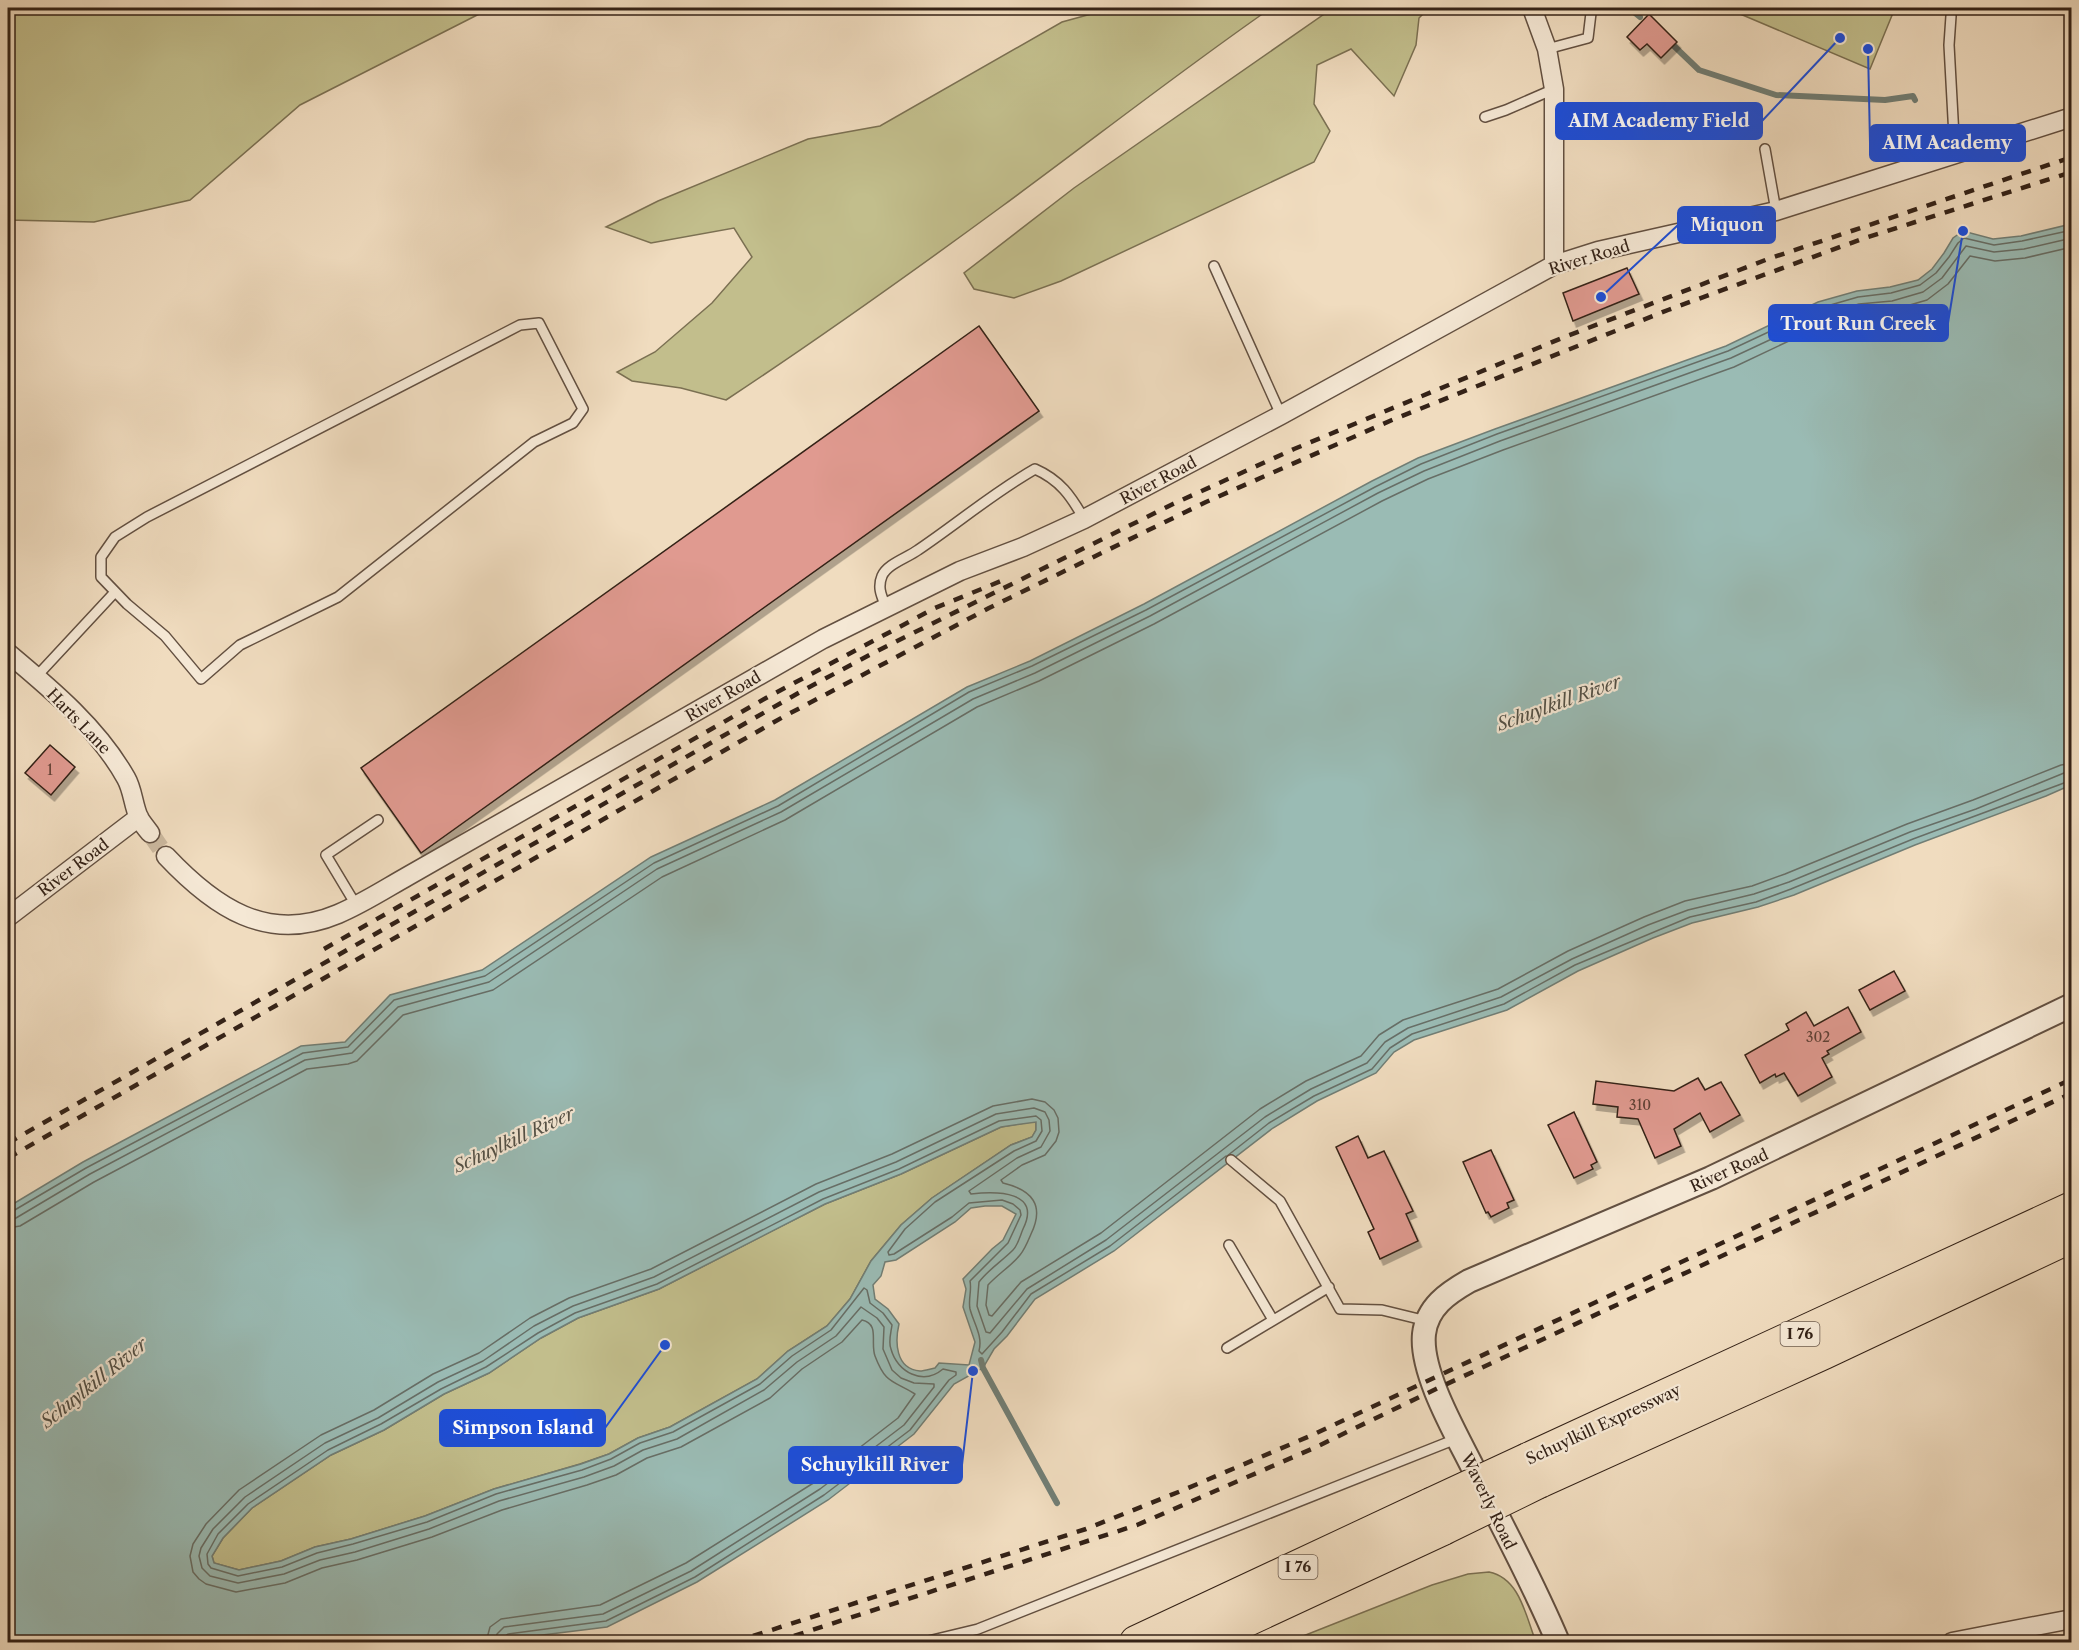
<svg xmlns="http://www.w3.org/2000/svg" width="2079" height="1650" font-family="'Libre Caslon Text',serif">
<defs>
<filter id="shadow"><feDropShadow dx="3.5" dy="6" stdDeviation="0" flood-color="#0004"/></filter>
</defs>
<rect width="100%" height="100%" fill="#f0dcbf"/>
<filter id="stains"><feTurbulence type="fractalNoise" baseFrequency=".00333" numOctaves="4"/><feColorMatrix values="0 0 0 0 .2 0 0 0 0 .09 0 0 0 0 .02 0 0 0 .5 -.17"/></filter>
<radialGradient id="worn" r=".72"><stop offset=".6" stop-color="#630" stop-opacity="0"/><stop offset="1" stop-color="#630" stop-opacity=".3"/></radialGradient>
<!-- green -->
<path fill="#c2be8c" stroke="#7b7052" stroke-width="1.5" d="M8,8H491L300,105L190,200L94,222L8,220Z
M1113,8H1271C1179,72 1091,141 1001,207C911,273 820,338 726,400L681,388L632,381L617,372L655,352L712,303L752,257L734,228L651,243L606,227L658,201L808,139L880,126L1062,22Z
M1333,8H1429L1419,18L1416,45L1394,96L1351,49L1317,65L1314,104L1330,131L1314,162L1061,281L1014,298L974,289L964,273L1074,188Z
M1726,8H1895L1870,69Z
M1036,1121V1130L1032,1137L1011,1145L932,1198L901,1225L871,1261L850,1299L827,1326L788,1351L757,1379L670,1427L638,1438L609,1454L580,1464L494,1489L425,1516L351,1539L315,1547L281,1561L239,1570L214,1563L212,1556L223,1538L252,1508L331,1455L384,1430L444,1394L489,1373L541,1338L578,1318L659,1289L825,1204L901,1174L1001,1127Z
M1489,1572C1520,1578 1526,1617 1536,1642H1288L1432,1585L1468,1574Z"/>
<!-- water -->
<path fill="#9abbb4" stroke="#717e75" stroke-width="1.5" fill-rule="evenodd" d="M2071,224V785L2046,796L1915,845L1794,895L1758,907L1692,923L1653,938L1578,971L1507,1010L1414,1040L1394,1052L1376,1073L1317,1101L1273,1128L1114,1251L1035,1299L1007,1336L994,1349L983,1368L954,1384L914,1434L828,1500L697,1582L607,1627L486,1642H8V1207L83,1162L301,1046L345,1042L390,995L482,970L651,857L775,800L967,687L1030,661L1144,604L1372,481L1418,458L1495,429L1726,346L1818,302L1857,291L1890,287L1918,280L1932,269L1944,253L1953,238L1963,231L1993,239L2021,236ZM1036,1122V1130L1032,1137L1011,1145L932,1198L901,1225L871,1261L850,1299L827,1326L788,1351L757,1379L670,1427L638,1438L609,1454L581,1464L494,1489L425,1516L351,1539L315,1547L281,1561L239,1570L214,1563L212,1556L223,1538L252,1508L331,1455L384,1430L444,1394L489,1373L541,1338L578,1318L659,1289L825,1204L901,1174L1001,1127ZM985,1206H1002L1016,1214L1003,1240L992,1249L963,1279L966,1289L963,1307L975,1342L969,1365L939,1363L935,1368C930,1369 924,1371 920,1371C895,1369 895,1341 899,1324L888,1309L875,1299L873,1285L881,1276L885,1262L896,1260L955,1222L971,1208Z"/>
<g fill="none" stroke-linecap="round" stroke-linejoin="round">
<!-- shore -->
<path stroke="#676e66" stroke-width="1.5" d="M1227,1156L1269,1123L1314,1096L1372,1069L1390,1048L1412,1034L1504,1004L1575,965L1690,917L1756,902L1791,889L1913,839L2072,780
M8,1212L13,1211L86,1168L303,1053L348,1047L394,1000L485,976L654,863L778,806L969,692L1032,666L1146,610L1375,487L1421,464L1497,434L1728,351L1820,308L1858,297L1891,293L1920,285L1936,273L1949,257L1958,243L1964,238L1994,245L2022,241L2072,230
M8,1219L16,1218L90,1174L305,1060L352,1053L398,1007L489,982L657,869L781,812L973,699L1035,673L1150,616L1378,493L1424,471L1500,441L1731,358L1823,315L1859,304L1892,301L1923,292L1942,278L1966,246L1994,252L2024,249L2072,238
M8,1228L20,1226L94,1182L307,1069L348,1064L357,1061L403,1015L493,990L662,877L785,820L977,707L1039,681L1154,624L1382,501L1428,479L1503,450L1734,367L1827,323L1861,313L1896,309L1927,300L1948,284L1970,256L1995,261L2025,258L2072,247
M486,1642L490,1627L501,1619L600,1605L686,1563L815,1482L898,1418L915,1394C893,1380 886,1385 875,1356C870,1342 880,1324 862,1320L842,1342L802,1369L770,1398L681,1447L647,1458L616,1475L587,1485L502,1510L432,1537L357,1560L322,1568L285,1583L236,1592L206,1584L199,1579L193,1572L190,1556L193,1544L206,1524L239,1490L321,1435L374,1410L433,1374L479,1353L530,1318L569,1298L651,1269L816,1184L892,1154L993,1106L1032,1099L1045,1102L1054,1110L1058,1118L1059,1132L1056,1141L1045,1155L1022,1165L1001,1180L1003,1183C1032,1190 1045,1205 1031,1234C1028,1241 1025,1249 1020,1255C1011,1266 998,1274 988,1285L986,1305L989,1315L992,1316L1021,1282L1101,1233L1260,1109L1306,1081L1361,1056L1379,1035L1403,1020L1498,989L1568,951L1644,917L1685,901L1752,886L1785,874L1907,824L1973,800L2061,765L2072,763
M495,1642L497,1634L504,1627L603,1614L691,1571L820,1489L904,1425L934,1387V1384L914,1383L901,1378L892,1370L883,1349L884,1327L877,1318L861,1307L836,1336L797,1362L764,1390L677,1439L643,1450L614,1466L584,1477L499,1501L429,1529L355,1552L320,1560L284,1574L238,1583L210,1576L202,1568L199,1556L201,1548L213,1529L245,1497L325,1443L378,1418L438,1382L483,1361L534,1326L573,1306L654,1277L819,1192L896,1162L996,1114L1034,1108L1045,1112L1049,1120L1050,1131L1041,1147L1017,1158L969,1191L971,1194C997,1191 1042,1191 1023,1229C1020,1236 1018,1245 1013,1250C1002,1261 988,1270 979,1282L977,1306L986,1332L990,1333L1027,1289L1106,1240L1265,1117L1311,1089L1367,1063L1385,1042L1408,1028L1501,997L1572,959L1648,925L1688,910L1754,894L1789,882L1910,832L1976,809L2064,773L2072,772
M502,1642L504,1637L508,1634L606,1621L695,1577L824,1495L910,1430L949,1380L956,1375V1372L943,1369C923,1386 897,1372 891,1349C888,1342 891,1333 892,1325L883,1313L870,1303L867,1290L864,1288L831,1330L792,1356L760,1384L673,1432L640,1443L611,1459L582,1470L496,1494L427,1522L353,1544L317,1553L282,1567L238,1576L211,1568L208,1564L207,1554L218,1534L248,1504L328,1450L381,1424L441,1389L486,1367L538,1333L575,1313L657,1284L823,1199L899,1169L999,1121L1036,1116L1041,1120L1042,1131L1036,1141L1014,1151L935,1202L905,1229L888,1252L889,1255L894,1254L952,1217L969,1203L1002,1200L1013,1204L1020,1210L1021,1215L1008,1243L970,1281C972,1290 968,1300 970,1309C974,1324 983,1336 979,1351L982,1354L1002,1332L1031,1294L1110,1246L1226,1156"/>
<!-- stream -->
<path stroke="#717e75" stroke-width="6" d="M1629,8L1640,17
M1674,46L1699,70L1776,95L1885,100L1913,96L1915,100
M981,1360L983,1368L1057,1503"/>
</g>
<!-- building -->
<path fill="#e09a90" stroke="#342217" stroke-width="1.5" filter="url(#shadow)" d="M1649,14L1677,42L1661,58L1647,44L1640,50L1627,37Z
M1627,268L1639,294L1573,321L1563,293Z
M979,326L1039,411L421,853L361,768Z
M50,745L75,767L51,795L25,773Z
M1894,971L1905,991L1870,1010L1859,990Z
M1848,1007L1861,1032L1827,1051L1829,1054L1822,1058L1832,1077L1798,1096L1784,1073L1776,1077L1775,1074L1760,1083L1745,1055L1789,1030L1786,1024L1806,1012L1814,1026Z
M1698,1078L1705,1090L1721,1082L1740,1115L1710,1132L1700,1113L1674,1129L1681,1146L1655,1158L1638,1119L1617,1117L1618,1107L1593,1104L1596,1081L1674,1091Z
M1574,1112L1597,1162L1591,1165L1593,1169L1574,1178L1548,1125Z
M1358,1136L1368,1158L1384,1151L1413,1211L1406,1214L1418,1241L1380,1259L1368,1232L1374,1229L1336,1147Z
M1491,1150L1514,1200L1507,1203L1509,1208L1491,1217L1488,1212L1486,1213L1463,1162Z"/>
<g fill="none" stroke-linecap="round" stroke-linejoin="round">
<!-- minor-tunnel -->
<path stroke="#cab79d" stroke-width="18" stroke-dasharray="18 9" stroke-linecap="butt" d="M150,833L166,856"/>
<!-- service casing -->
<g stroke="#635041" stroke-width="12">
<path id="service" d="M1951,16L1949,45L1955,155
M1547,49L1588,38L1591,13
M1485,117L1506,110L1554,89
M1765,149L1776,211
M1214,266L1281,415
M539,323L583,409L573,423L534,442L338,597L240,645L201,679L165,636L127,604L101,577V557L115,537L147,517L520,325Z
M886,607C882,597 877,588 882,576C887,564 907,558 918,550C958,523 993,493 1035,469C1060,480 1071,496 1084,519
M36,677L115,592
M356,905L326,855L378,820
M1231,1160L1280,1201L1340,1309L1382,1310L1427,1321
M1229,1245L1273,1320
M1227,1348L1329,1287
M924,1642L978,1629L1456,1439"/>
</g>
<!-- minor casing -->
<g stroke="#635041" stroke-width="21">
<path id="minor" d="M1532,8L1547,49L1554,89V265
M8,653C51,689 98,728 126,778C133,790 133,805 139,818C142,823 146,828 150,833
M166,856C214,907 267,944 338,914C362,904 385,889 408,876L823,639L960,571L1023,547L1084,519L1281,415L1554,265L1598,251L1776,211L2072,117
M8,917L139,817
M1952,1642L2072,1619"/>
</g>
<!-- tertiary casing -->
<g stroke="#635041" stroke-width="26">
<path id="tertiary" d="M1558,1642C1533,1582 1501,1524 1472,1466C1455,1432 1420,1372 1424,1334C1427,1307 1448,1293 1469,1281L1711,1178L2072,1005"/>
</g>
<!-- motorway casing -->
<g stroke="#342217" stroke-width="34">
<path id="motorway" d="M1528,1459L2072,1208
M1539,1482L1824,1353L2072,1236
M1136,1642L1431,1504
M1200,1642L1443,1529"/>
</g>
<!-- service -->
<use href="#service" stroke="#f5e8d5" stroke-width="9"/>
<!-- minor -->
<use href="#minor" stroke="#f5e8d5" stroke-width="18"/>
<!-- tertiary -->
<use href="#tertiary" stroke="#f5e8d5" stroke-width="22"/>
<!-- motorway -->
<use href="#motorway" stroke="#f0dcbf" stroke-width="32"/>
<!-- rail -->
<path stroke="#342217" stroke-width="4.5" stroke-dasharray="10 10" stroke-linecap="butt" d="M324,949L766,698L935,608L1006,579
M8,1143L802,691L875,652L1173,504L1294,449L1562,338L1768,259L2072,157
M8,1158L783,717L989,608L1206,502L1392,420L1668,310L1862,239L2072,172
M734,1642L1086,1529L1181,1491L1310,1436L2072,1079
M775,1642L1137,1525L1314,1448L1436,1389L2072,1093"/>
<!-- motorway-bridge casing -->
<g stroke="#342217" stroke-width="34" stroke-linecap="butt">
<path id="motorway-bridge" d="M1431,1504L1528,1459
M1443,1529L1539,1482"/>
</g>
<!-- motorway-bridge -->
<use href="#motorway-bridge" stroke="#f0dcbf" stroke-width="32"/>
</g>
<g text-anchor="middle" stroke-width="4.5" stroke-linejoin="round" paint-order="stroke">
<!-- number labels -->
<g font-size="14" fill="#5f4035">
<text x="50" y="775">1</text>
<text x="1818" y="1042">302</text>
<text x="1640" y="1110">310</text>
</g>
<!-- shield labels -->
<g fill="#f5e8d5" stroke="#6e5d50" stroke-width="1.5">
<rect x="1780.5" y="1322" width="39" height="24" rx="4.5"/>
<rect x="1278.5" y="1555" width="39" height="24" rx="4.5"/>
</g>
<g font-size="15" font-weight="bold" fill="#342217">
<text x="1800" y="1339">I 76</text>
<text x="1298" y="1572">I 76</text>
</g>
<!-- street labels -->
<g font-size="16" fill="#342217" stroke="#f5e8d5">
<text transform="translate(1589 257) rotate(-17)" y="6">River Road</text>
<text transform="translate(1158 480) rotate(-28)" y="6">River Road</text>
<text transform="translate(723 696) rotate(-30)" y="6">River Road</text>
<text transform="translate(79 721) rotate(46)" y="6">Harts Lane</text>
<text transform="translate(73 867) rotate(-37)" y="6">River Road</text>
<text transform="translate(1729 1170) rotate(-24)" y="6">River Road</text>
<text transform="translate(1603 1424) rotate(-25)" y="6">Schuylkill Expressway</text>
<text transform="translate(1489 1501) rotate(64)" y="6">Waverly Road</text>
</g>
<!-- water labels -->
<g font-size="18" font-style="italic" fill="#535046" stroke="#f5e8d5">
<text transform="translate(1559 703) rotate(-20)" y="6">Schuylkill River</text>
<text transform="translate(514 1140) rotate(-25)" y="6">Schuylkill River</text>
<text transform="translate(94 1383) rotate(-39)" y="6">Schuylkill River</text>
</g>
</g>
<!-- callouts -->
<path fill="none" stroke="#1d4ed8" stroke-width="2" d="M1840 38L1762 121M1868 49L1870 143M1601 297L1678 225M1963 231L1948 323M665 1345L605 1428M973 1371L962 1465"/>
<g fill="#1d4ed8" stroke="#f5e8d5" stroke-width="2">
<circle cx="1840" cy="38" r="6"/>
<circle cx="1868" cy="49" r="6"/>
<circle cx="1601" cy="297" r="6"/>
<circle cx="1963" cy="231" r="6"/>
<circle cx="665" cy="1345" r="6"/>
<circle cx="973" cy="1371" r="6"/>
</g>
<g fill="#1d4ed8" stroke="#1d4ed8" stroke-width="2">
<rect x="1556" y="103" width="206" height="36" rx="6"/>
<rect x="1870" y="125" width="155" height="36" rx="6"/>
<rect x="1678" y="207" width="97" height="36" rx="6"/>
<rect x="1769" y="305" width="179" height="36" rx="6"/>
<rect x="440" y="1410" width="165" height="36" rx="6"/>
<rect x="789" y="1447" width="173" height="36" rx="6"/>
</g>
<g font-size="18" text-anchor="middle" font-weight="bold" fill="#fff">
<text x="1659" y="127">AIM Academy Field</text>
<text x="1947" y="149">AIM Academy</text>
<text x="1727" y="231">Miquon</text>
<text x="1858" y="330">Trout Run Creek</text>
<text x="523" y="1434">Simpson Island</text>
<text x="875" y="1471">Schuylkill River</text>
</g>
<!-- margin -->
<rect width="2079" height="1650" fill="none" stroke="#f0dcbf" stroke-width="30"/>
<rect x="9" y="9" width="2061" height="1632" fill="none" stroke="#342217" stroke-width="3"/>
<rect x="15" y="15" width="2049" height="1620" fill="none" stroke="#342217" stroke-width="1.5"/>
<rect width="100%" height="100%" filter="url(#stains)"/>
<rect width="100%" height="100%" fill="url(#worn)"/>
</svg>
